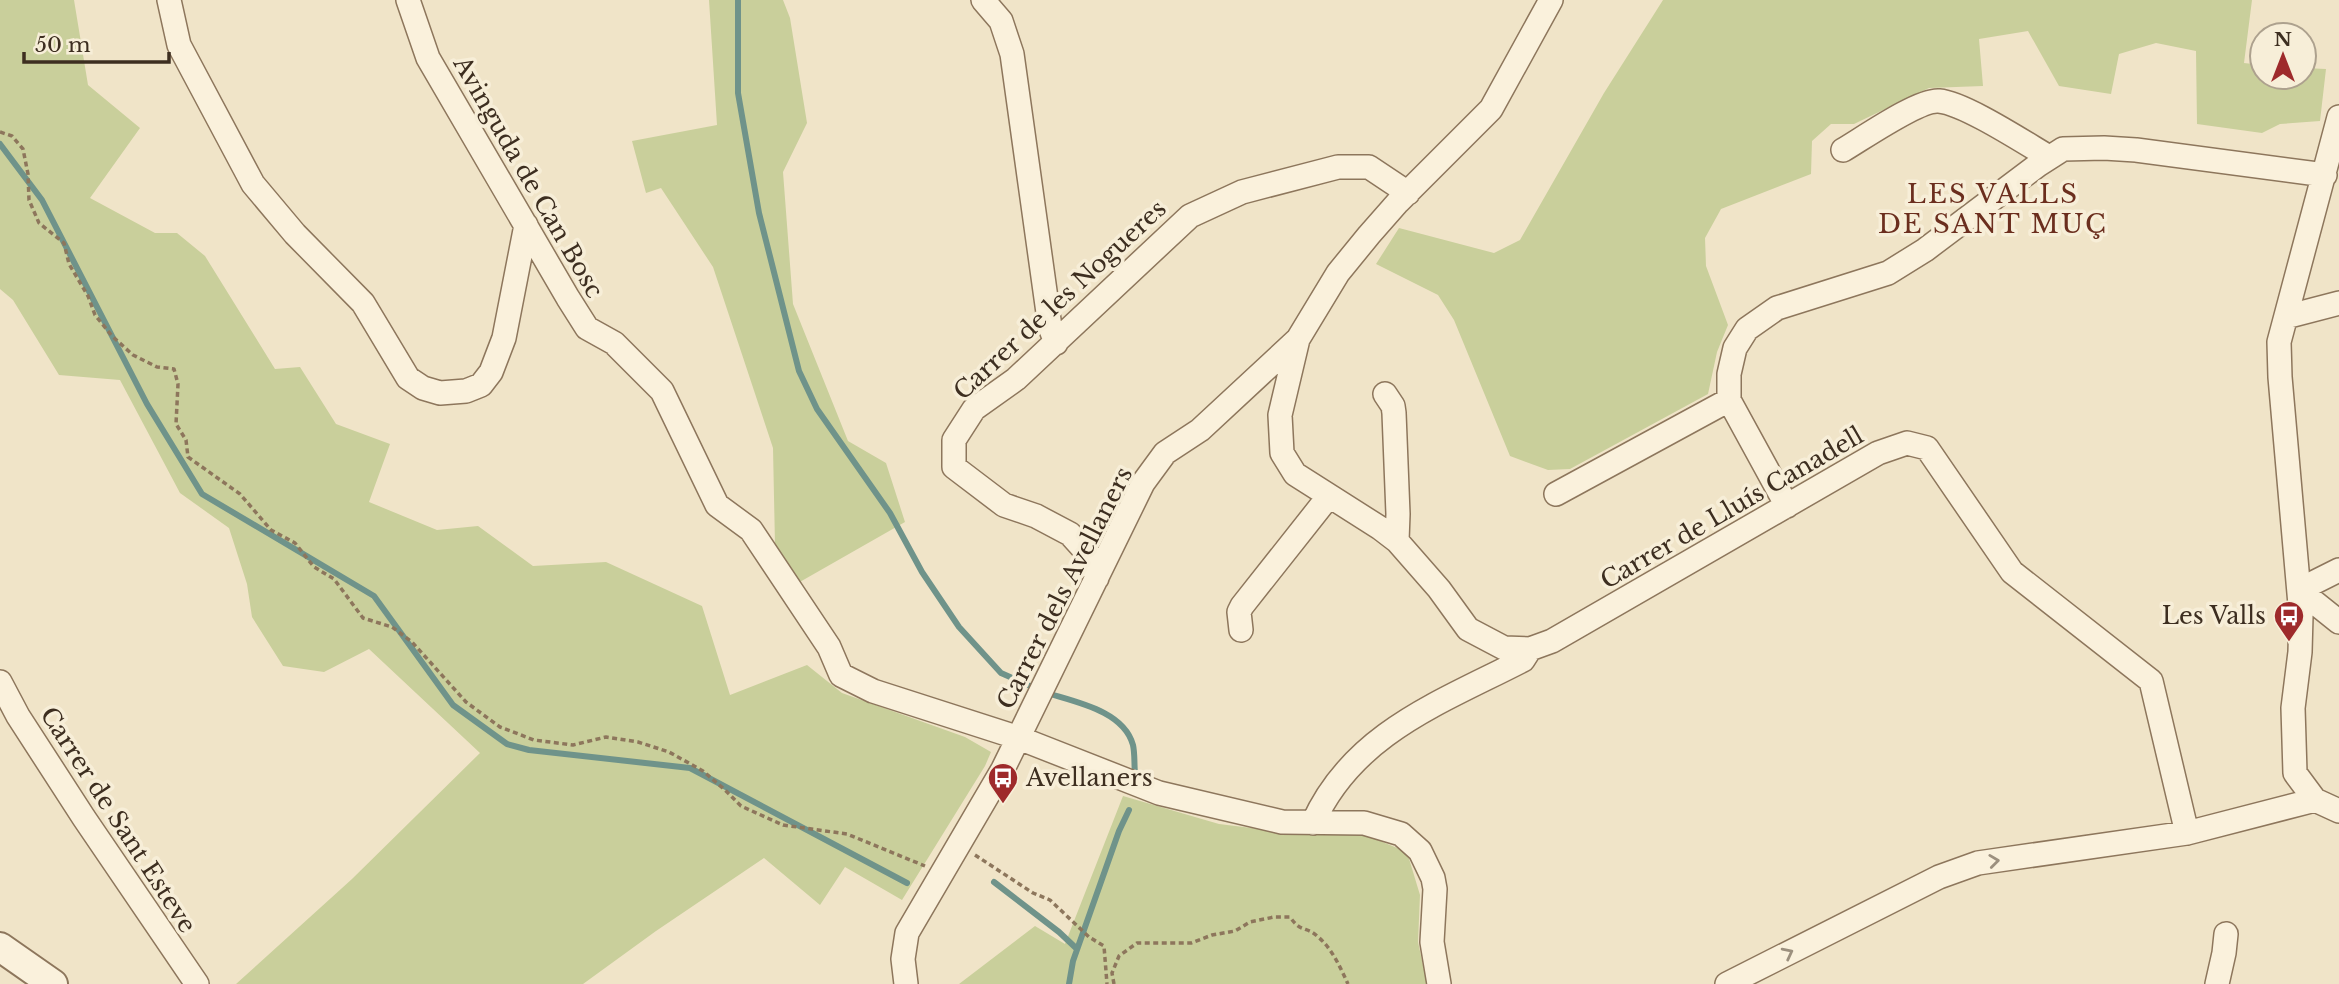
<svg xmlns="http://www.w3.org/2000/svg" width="2339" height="984" font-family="'Libre Baskerville',serif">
<rect width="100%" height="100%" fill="#f0e4c8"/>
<!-- green -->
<path fill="#c9cf9b" d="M0,0H74L88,85L140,128L90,198L155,233H177L205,256L275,369L300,367L336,424L390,444L369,502L437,530L478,526L533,566L606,562L702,606L730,695L807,665L842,693L965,737L991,752L985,766L902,900L845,867L820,905L764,858L656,931L583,984H236L352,879L480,753L369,649L324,672L283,666L252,617L247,584L229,528L180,493L120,380L59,375L13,300L0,289Z
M709,0H783L790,18L807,123L783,172L793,304L848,441L886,463L905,522L798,583L775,545L773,448L713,267L661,188L646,193L632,141L717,125Z
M1663,0H2252L2244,63L2262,65V77H2304V68L2326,69L2320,121L2280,124L2262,133L2197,124L2196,51L2156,43L2119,54L2111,94L2059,86L2028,31L1979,39L1983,86L1929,88L1854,124H1831L1812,141L1811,174L1721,209L1705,238L1706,266L1728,325L1717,352L1708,394L1570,469L1548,470L1510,456L1454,320L1438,295L1376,264L1399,228L1494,253L1520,240L1604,93Z
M1123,796L1219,824L1308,835L1363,834L1407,852L1420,895L1418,942L1427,984H959L1035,926L1065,944Z"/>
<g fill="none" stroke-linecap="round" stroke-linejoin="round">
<!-- stream -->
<path stroke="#6f938a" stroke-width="6" d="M738,0V93L759,213L799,371L817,409L890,513L922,572L959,627L1001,673L1037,689
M0,144L42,200L147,404L202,494L374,596L453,705L507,744L529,750L690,768L907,883
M1047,693C1076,702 1124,711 1133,745C1135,754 1134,764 1135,773
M994,882L1059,932L1077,949
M1069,984L1073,961L1119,831L1129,810"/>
<!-- minor casing -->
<g stroke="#8d765c" stroke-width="26">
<path id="minor" d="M169,0L179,45L253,184L295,234L363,303L408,378L423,388L440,393L466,391L481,385L491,372L504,338L526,225
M408,0L428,58L568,298L587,328L614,343L662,391L717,505L751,530L829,647L841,675L873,691L1019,738L1159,793L1282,822L1364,823L1401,834L1420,851L1433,878L1435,889L1432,942L1439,984
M983,0L1001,21L1012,54L1050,327L1056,343
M2339,117L2279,342L2280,377L2301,616L2300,652L2293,708L2295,773L2315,800L2339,811
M1843,150C1862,139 1919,99 1939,101C1964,103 2025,143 2049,157
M2286,317L2339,303
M1298,339L1280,415L1282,453L1295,474L1380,528L1397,541L1439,589L1468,629L1504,648L1530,649L1552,641L1878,453L1907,443L1927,448L2012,572L2151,681L2187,833
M1385,394L1393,406L1394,413L1398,514L1397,541
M1556,494L1729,400
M1787,506L1729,400V374L1735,348L1747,329L1777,308L1888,273L1925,250L2038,165L2063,149L2104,148L2136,150L2325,175
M1097,578L1089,555L1070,534L1036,516L1004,505L954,467V440L974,409L1016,379L1190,216L1242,192L1338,167H1369L1408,193
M2299,590L2339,622
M2299,590L2339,570
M1241,630L1239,612L1242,606L1329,496
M0,682L18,716L84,818L197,984
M1313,823C1353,733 1442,702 1523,660L1530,649
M906,984L903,959L907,933L1003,769L1143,483L1165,453L1200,430L1298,339L1338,273L1369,235L1398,202L1491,109L1551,0
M1727,984L1939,877L1978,863L2187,833L2315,800
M2217,984L2224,953L2226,934"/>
</g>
<!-- tertiary casing -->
<g stroke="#8d765c" stroke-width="32">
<path id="tertiary" d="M0,947L53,984"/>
</g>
<!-- path -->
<path stroke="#8d765c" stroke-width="3.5" stroke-dasharray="5 3.5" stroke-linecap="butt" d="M0,132L12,136L23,149L28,174L29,200L39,223L64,243L69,264L88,296L95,315L112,336L133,355L157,367L174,369L178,384L176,424L186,440L188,457L240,494L271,530L295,543L314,567L334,579L363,618L392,627L412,642L466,702L500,727L534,740L573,745L606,737L638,742L669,752L703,771L725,790L741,806L783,825L847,834L925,866
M975,855L1033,893L1050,900L1089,937L1104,946L1107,984
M1114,984L1112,973L1119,956L1137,943H1191L1212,935L1235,931L1250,922L1274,917H1290C1301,933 1306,926 1317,936C1332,948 1340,967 1348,984"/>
<!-- minor -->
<use href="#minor" stroke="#faf1dc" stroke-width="23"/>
<!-- tertiary -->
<use href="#tertiary" stroke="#faf1dc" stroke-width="28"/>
</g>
<!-- one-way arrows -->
<defs><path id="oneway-chevron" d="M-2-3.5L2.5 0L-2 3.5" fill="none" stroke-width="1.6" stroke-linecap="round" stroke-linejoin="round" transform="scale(1.75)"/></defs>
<g stroke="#9c907e">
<use href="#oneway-chevron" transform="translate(1994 861) rotate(-7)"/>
<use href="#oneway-chevron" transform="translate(1788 953) rotate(-27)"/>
</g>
<!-- icons -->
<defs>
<g id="bus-pin" transform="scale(1.575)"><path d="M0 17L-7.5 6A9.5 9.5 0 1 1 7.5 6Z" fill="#9e2a2b" stroke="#f7eed8"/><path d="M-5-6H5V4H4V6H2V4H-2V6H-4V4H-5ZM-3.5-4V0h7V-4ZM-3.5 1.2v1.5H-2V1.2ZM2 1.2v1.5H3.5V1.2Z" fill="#fff"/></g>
</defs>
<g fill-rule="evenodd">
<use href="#bus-pin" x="2289" y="616"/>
<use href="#bus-pin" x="1003" y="778"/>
</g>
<g text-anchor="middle" stroke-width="7" stroke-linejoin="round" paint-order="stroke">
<!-- street labels -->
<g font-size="24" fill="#3d2e20" stroke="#f7eed8">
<text transform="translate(528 177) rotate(60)" y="8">Avinguda de Can Bosc</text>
<text transform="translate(1060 300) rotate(-43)" y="8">Carrer de les Nogueres</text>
<text transform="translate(1732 508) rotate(-30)" y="8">Carrer de Lluís Canadell</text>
<text transform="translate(1065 588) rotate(-63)" y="8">Carrer dels Avellaners</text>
<text transform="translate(118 820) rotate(57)" y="8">Carrer de Sant Esteve</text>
</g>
<!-- poi labels -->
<g font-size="24" fill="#3d2e20" stroke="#f7eed8" text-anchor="end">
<text x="2266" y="624">Les Valls</text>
<text x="1026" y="786" text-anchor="start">Avellaners</text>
</g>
<!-- neighbourhood labels -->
<g font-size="26" letter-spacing="2" fill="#6b2e1e" stroke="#f7eed8">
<text x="1993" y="203">LES VALLS<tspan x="1993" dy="30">DE SANT MUÇ</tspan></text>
</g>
</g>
<!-- north arrow -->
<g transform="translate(2283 56)"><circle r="33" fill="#f7eed8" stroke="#ada18e" stroke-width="2"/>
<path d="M0-5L12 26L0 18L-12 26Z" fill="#9e2a2b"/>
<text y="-10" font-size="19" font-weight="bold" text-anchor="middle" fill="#3d2e20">N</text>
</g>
<!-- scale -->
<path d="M24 52v10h145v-10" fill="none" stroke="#3d2e20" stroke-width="3.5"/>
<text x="35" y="52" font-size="21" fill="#3d2e20" stroke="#f7eed8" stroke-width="5" paint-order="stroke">50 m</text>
</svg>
